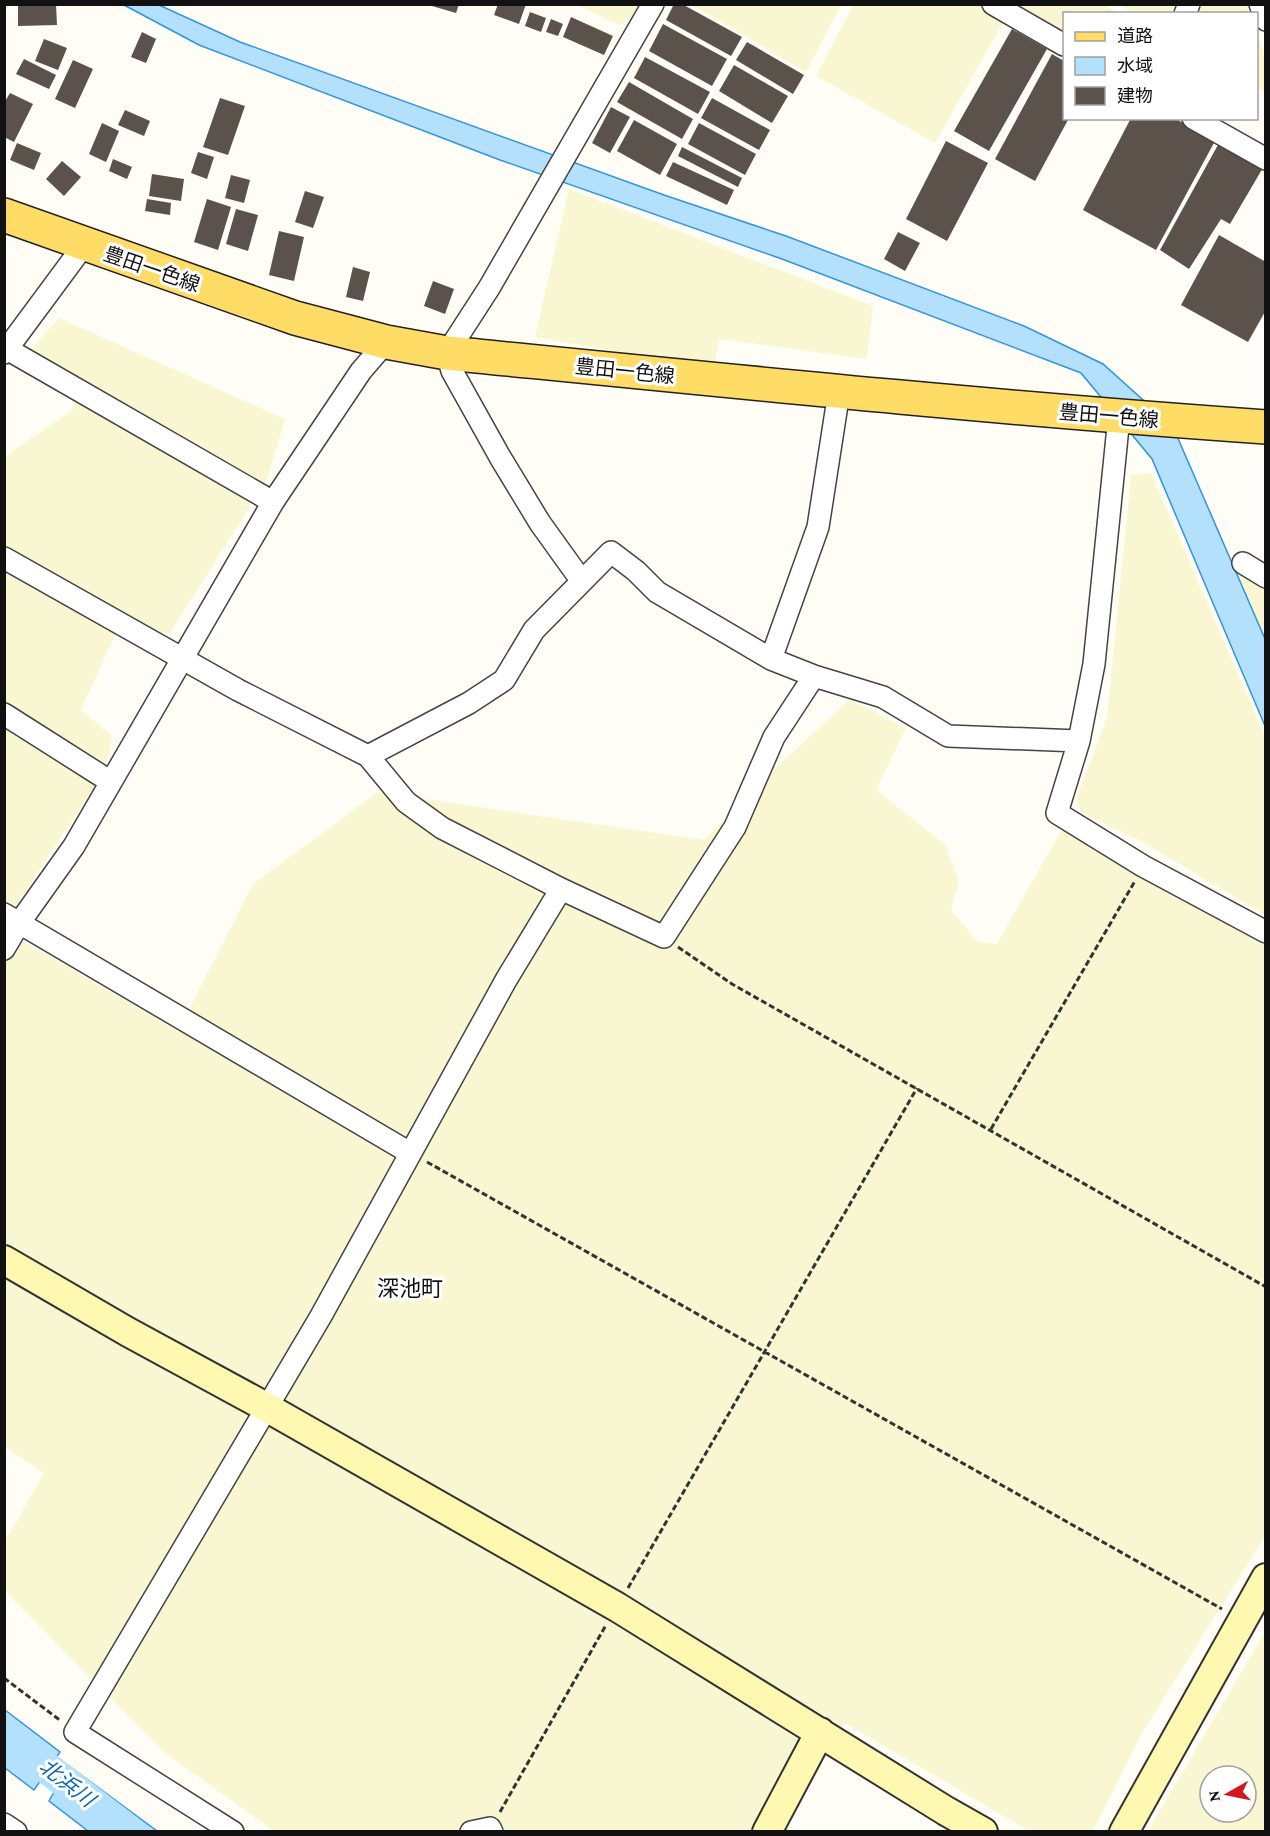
<svg xmlns="http://www.w3.org/2000/svg" width="1270" height="1836" font-family="'Crimson Pro','Noto Sans JP',serif">
<rect width="100%" height="100%" fill="#fffdf5"/>
<!-- farmland -->
<path fill="#f9f7d1" fill-rule="evenodd" d="M1103,4L1118,13L1064,14V37L1017,10L1020,5Z
M1200,4L1246,5L1249,13L1195,14Z
M577,5H645L637,17L619,25Z
M692,5H841L806,72Z
M853,5H978L1005,19L935,143L816,76Z
M1119,5H1182L1177,14L1134,13Z
M1257,33L1265,58V92L1257,87Z
M569,189L873,306L867,359L719,339L714,369L535,337Z
M59,318L285,419L267,479L170,633L116,632L81,710L112,736L106,769L20,899L5,929V456L73,410L80,383L31,350Z
M1151,473L1265,736V915L1146,844L1081,812L1076,799L1107,718L1131,475Z
M1224,566L1265,591V672Z
M849,700L906,728L876,790L945,845L959,881L951,910L978,942L997,944L1062,829L1140,872L1265,945V1536L1142,1733L1093,1831H1029L845,1723L752,1832L274,1831L165,1753L5,1591V1541L44,1473L5,1447L4,930L178,1031L253,884L378,792L704,840L761,782Z
M1265,1632V1831H1148ZM1210,1776H1246V1812H1210Z"/>
<!-- water -->
<path fill="#b3e0fd" stroke="#3195dd" stroke-width="1.5" d="M124,5H159L240,42L664,195L786,236L1024,326L1103,364L1173,427L1265,639V726L1152,459L1081,373L782,259L500,160L199,45Z
M5,1710L60,1752L34,1790L5,1768Z
M69,1766L157,1831H88L49,1801Z"/>
<g fill="none" stroke-linecap="round" stroke-linejoin="round">
<!-- river -->
<path stroke="#b3e0fd" stroke-width="32" d="M4,1735L130,1832"/>
</g>
<!-- building -->
<path fill="#5b524c" d="M56,4L57,25L18,26V5Z
M433,4H459L456,13L432,6Z
M498,4H526L519,24L494,15Z
M674,4H682L742,37L731,56L666,20Z
M530,12L546,18L541,32L525,26Z
M571,17L613,36L604,55L563,37Z
M551,19L563,24L558,36L546,32Z
M663,24L727,59L712,86L649,51Z
M1012,29L1047,49L989,151L954,131Z
M142,32L156,39L146,63L131,57Z
M44,39L67,48L58,70L35,61Z
M747,42L804,75L793,94L736,60Z
M1052,54L1064,61V118H1069L1035,181L995,159Z
M645,57L710,92L698,114L634,78Z
M24,59L56,75L49,89L16,74Z
M73,60L93,69L75,108L55,99Z
M734,65L788,96L772,123L719,91Z
M629,82L693,119L682,139L617,102Z
M10,93L33,104L14,142L4,137V103Z
M220,98L245,106L228,155L203,147Z
M712,98L770,130L759,150L701,118Z
M611,107L630,117L610,153L592,143Z
M125,110L150,121L144,136L118,125Z
M1131,118H1174L1215,141L1156,250L1083,210Z
M634,120L677,144L660,175L617,151Z
M102,123L119,131L106,162L89,154Z
M699,123L756,154L745,175L688,144Z
M946,141L988,163L947,241L906,219Z
M17,143L41,153L34,170L10,160Z
M1219,143L1264,166L1230,224L1221,219L1189,269L1160,250Z
M682,147L742,178L738,187L678,156Z
M198,152L214,157L207,179L191,173Z
M113,159L132,167L127,179L109,171Z
M62,161L81,177L64,196L46,179Z
M673,162L734,190L727,205L666,176Z
M152,174L184,179L181,201L149,196Z
M231,175L250,180L244,203L225,198Z
M305,191L324,197L313,228L295,222Z
M147,199L171,203L170,215L145,211Z
M207,199L231,207L218,250L194,242Z
M236,209L258,215L248,251L226,244Z
M279,231L304,237L294,281L269,275Z
M898,232L920,243L905,271L884,259Z
M1219,235L1266,262V310L1248,342L1181,305Z
M353,267L370,272L363,301L346,297Z
M433,281L454,289L445,314L424,306Z"/>
<g fill="none" stroke-linecap="round" stroke-linejoin="round">
<!-- street casing -->
<g stroke="#444" stroke-width="24">
<path id="street" d="M993,4L1064,45
M1260,4L1266,20
M1185,14L1189,4
M1193,118L1266,159
M7,349L273,502
M4,353L84,245
M1119,417L1094,664L1079,741L1057,813L1143,866L1266,932
M4,558L238,690L368,756L406,802L442,828L561,889L664,937L735,827L774,737L814,676
M1243,563L1266,577
M581,580L540,523L500,457L452,371L447,353L489,288L653,4
M771,659L818,527L839,392
M4,714L111,782
M368,756L469,703L504,680L534,630L611,552L636,571L657,592L771,659L814,676L883,697L948,736L1079,741
M4,914L410,1153
M4,949L20,922L74,846L273,502L361,371L386,342
M4,1824L16,1832
M233,1832L75,1732L321,1316L506,980L561,889
M471,1832L490,1828L492,1832"/>
</g>
<!-- secondary casing -->
<g stroke="#333" stroke-width="32">
<path id="secondary" d="M4,1260L128,1332L266,1407L617,1607L946,1811L983,1832
M767,1832L820,1732
M1124,1832L1266,1578"/>
</g>
<!-- primary casing -->
<g stroke="#222" stroke-width="36">
<path id="primary" d="M4,215L295,318L386,342L447,353C720,380 992,408 1266,427"/>
</g>
<!-- path -->
<path stroke="#333" stroke-width="3" stroke-dasharray="6 3" stroke-linecap="butt" d="M678,947L732,984L1266,1287
M991,1129L1135,881
M427,1162L1222,1609
M628,1588L917,1088
M4,1678L61,1721
M500,1812L606,1625"/>
<!-- street -->
<use href="#street" stroke="#fff" stroke-width="21"/>
<!-- secondary -->
<use href="#secondary" stroke="#fff8b0" stroke-width="28"/>
<!-- primary -->
<use href="#primary" stroke="#ffdc65" stroke-width="33"/>
</g>
<g text-anchor="middle" stroke-width="6" stroke-linejoin="round" paint-order="stroke">
<!-- street labels -->
<g font-size="20" fill="#111" stroke="#fff">
<text transform="translate(152 269) rotate(19)" y="7">豊田一色線</text>
<text transform="translate(625 371) rotate(6)" y="7">豊田一色線</text>
<text transform="translate(1109 416) rotate(5)" y="7">豊田一色線</text>
</g>
<!-- water labels -->
<g font-size="21" font-style="italic" fill="#0966b4" stroke="#fff">
<text transform="translate(67 1783) rotate(38)" y="7">北浜川</text>
</g>
<!-- quarter labels -->
<g font-size="22" fill="#111" stroke="#fff">
<text x="410" y="1296">深池町</text>
</g>
</g>
<!-- border -->
<rect width="1270" height="1836" fill="none" stroke="#111111" stroke-width="12"/>
<!-- legend -->
<rect x="1063" y="12" width="195" height="108" fill="#ffffff" stroke="#a0a0a0" stroke-width="1.5"/>
<rect x="1075" y="32" width="30" height="9" fill="#ffdc65" stroke="#a0a0a0" stroke-width="1.5"/>
<text x="1117" y="42" font-size="18" fill="#111111">道路</text>
<rect x="1075" y="57" width="30" height="18" fill="#b3e0fd" stroke="#a0a0a0" stroke-width="1.5"/>
<text x="1117" y="72" font-size="18" fill="#111111">水域</text>
<rect x="1075" y="87" width="30" height="18" fill="#5b524c" stroke="#a0a0a0" stroke-width="1.5"/>
<text x="1117" y="102" font-size="18" fill="#111111">建物</text>
<!-- north arrow -->
<g transform="translate(1228 1794) rotate(261)"><circle r="28" fill="#ffffff" stroke="#a0a0a0" stroke-width="1.5"/>
<path d="M0-4.5L10 22L0 15L-10 22Z" fill="#d3171c"/>
<text y="-9" font-size="16" font-weight="bold" text-anchor="middle" fill="#111111">N</text>
</g>
</svg>
